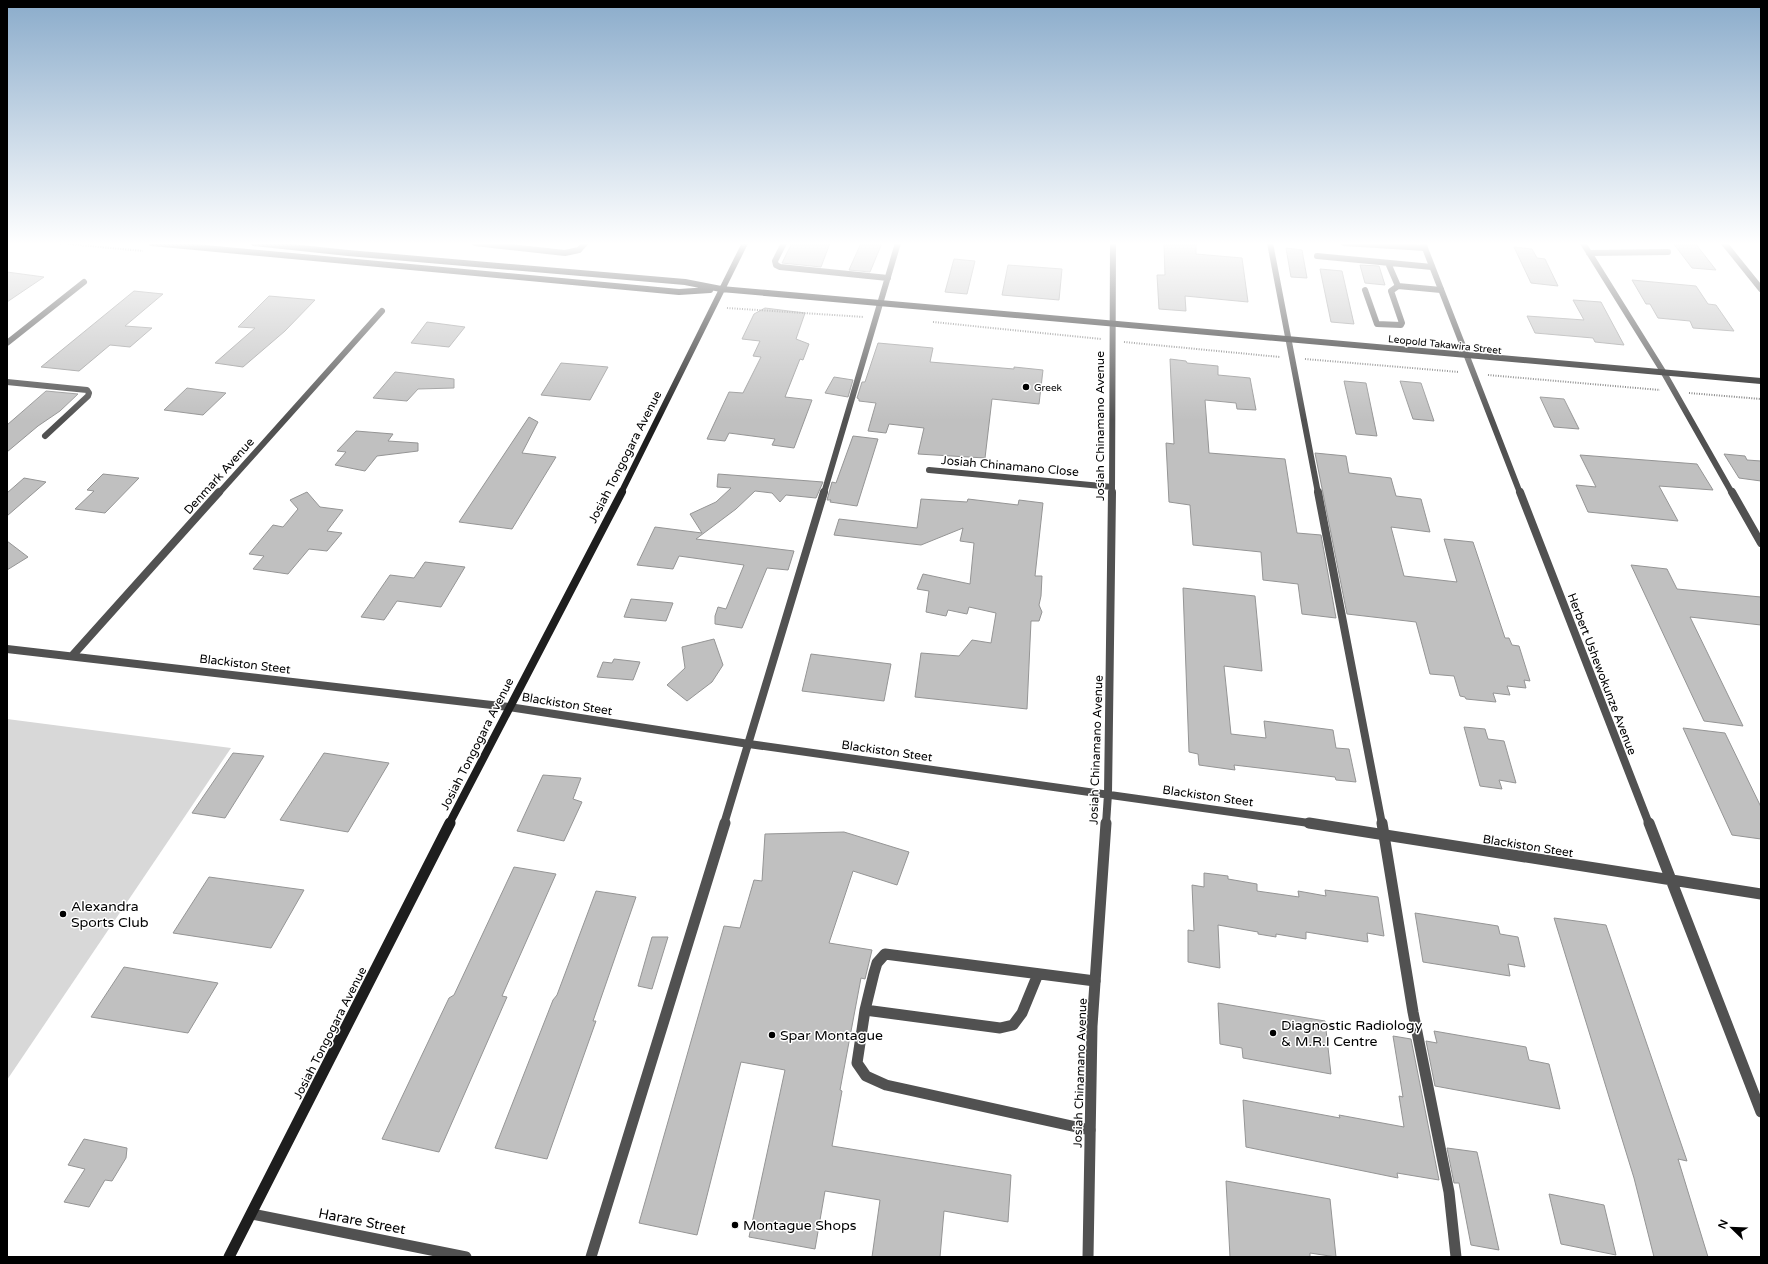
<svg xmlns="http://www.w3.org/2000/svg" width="1768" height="1264" font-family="'Varela Round',sans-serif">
<rect width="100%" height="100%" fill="#fff"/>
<!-- green -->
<path fill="#d8d8d8" d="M7,719L231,748L7,1080Z"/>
<!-- building -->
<path fill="#c0c0c0" stroke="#959595" d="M792,243H830L821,267L782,263Z
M861,243H882L870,272L849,270Z
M1164,243L1196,244V254L1242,258L1248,302L1185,296L1186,311L1159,309L1157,275H1165Z
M1673,243H1695L1716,270L1692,268Z
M1514,247L1532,249L1537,258L1545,259L1558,286L1531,283Z
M1286,248L1302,250L1307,278L1291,277Z
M954,259L975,261L967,294L945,292Z
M1008,265L1062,269L1059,300L1002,295Z
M1360,265L1379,266L1385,285L1365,283Z
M1320,269L1342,271L1354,324L1331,322Z
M7,272L44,277L7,302Z
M1632,280L1696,286L1708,304L1716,305L1734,331L1693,328L1690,321L1658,318L1650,304H1646Z
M134,291L163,294L125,326L152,328L130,347L110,345L79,371L41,367Z
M269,296L315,300L285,331L243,367L215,363L255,328L238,327Z
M1573,300L1601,302L1624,345L1595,342L1593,338L1535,333L1527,316L1584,320Z
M765,308L805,313L796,339L809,344L803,360L800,359L785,397L812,400L794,448L772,445L775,439L729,433L725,441L707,439L729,392L743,393L761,357L753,356L760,341L742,339L754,314Z
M427,322L465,327L449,347L411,343Z
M878,343L933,348L930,362L1014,369V367L1043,370L1039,404L992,399L985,458L918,454L924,428L889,424L886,433L868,431L876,403L859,401V399L857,398L862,382H865Z
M1170,359L1186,361L1187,363L1218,366V375L1250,378L1256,410L1237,409L1236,403L1205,400L1209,453L1285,459L1297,533L1321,535L1336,618L1302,614L1298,584L1263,580L1261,552L1193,545L1190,505L1169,502L1166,443L1174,444Z
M561,363L608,367L590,400L541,395Z
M395,372L454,379V388L418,389L407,401L373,398Z
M834,377L853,380L848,397L825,393Z
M1344,381L1366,383L1377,436L1356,434Z
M1400,381L1421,383L1434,421L1413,419Z
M187,388L201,390L226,393L203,415L164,410Z
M46,391L78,394L60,411L38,426L7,452V425Z
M1540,397L1564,399L1579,429L1554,427Z
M529,417L538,422L522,453L556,457L512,529L459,522Z
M356,431L393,434L388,441L418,443V451L377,456L365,471L335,465L346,452L337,451Z
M853,436L878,439L857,506L830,502L831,500H827L832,482L836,483Z
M1315,453L1346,456L1349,473L1391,478L1396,496L1421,499L1430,532L1391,527L1404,576L1457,582L1444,539L1473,542L1505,638H1509L1512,645L1519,646L1530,681L1524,680L1526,688L1507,686L1510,695L1493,693L1496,702L1466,699L1465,697L1460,696L1454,676L1430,674L1416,622L1347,614Z
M1724,454L1745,456L1747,460L1761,461V481L1739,478Z
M1580,455L1697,464L1713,490L1659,486L1678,521L1588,512L1576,485L1596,487Z
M103,474L139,478L105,513L75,509L94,491L87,490Z
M718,474L823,482L816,498L786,495L780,502L772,493L755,491L736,509L696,539L794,551L788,570L767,568L742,628L715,624V616L718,607L726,609L744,565L679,556L673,569L637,565L655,527L702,533L690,514L716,502L731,488L717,487Z
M24,478L46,482L7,516V493Z
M307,492L320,507L343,510L327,531L342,533L327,551L309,549L288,574L253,569L264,556L249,554L273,525L283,527L298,509L290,500Z
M921,499L967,502L968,499L1018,505L1019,500L1043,503L1035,576H1042L1041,596L1039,605L1042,612L1039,621H1031L1027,709L915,697L921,653L959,656L972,640L991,643L996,613L969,607L967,614L948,610L946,616L926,612L929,591L917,589L923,574L970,584L974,543L960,541L963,528L921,545L834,535L839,519L917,528Z
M7,541L28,557L7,570Z
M425,562L465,567L441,607L397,601L384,620L361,617L390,575L414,578Z
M1631,565L1667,569L1677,589L1761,597V625L1690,617L1743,726L1704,721Z
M1183,588L1255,596L1262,671L1224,666L1231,734L1266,738L1264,721L1333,730L1336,748L1349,749L1356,782L1336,780L1335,777L1234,765L1235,770L1199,765L1198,754L1189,752Z
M631,599L673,603L666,621L624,617Z
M714,639L723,665L712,682L687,701L667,685L685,668L682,647Z
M811,654L891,664L884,701L802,691Z
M614,659L640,662L633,680L597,677L603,662L612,663Z
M1464,727L1485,729L1488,739L1504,741L1516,783L1499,780L1502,789L1480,786Z
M1683,728L1725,733L1761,807V839L1732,835Z
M233,753L264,756L225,818L192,813Z
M324,753L389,763L348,832L280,820Z
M543,775L581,778L573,799L582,802L564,841L517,831Z
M844,832L909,852L897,885L853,871L829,943L872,950L865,979L861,978L840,1090L842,1091L832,1146L1011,1175L1008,1222L944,1211L940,1257H872L880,1200L825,1191L815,1249L749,1237L785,1070L741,1062L697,1235L639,1223L724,926L740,928L754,880L762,881L765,834Z
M514,867L556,874L502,996L507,997L439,1152L382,1139L449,998L454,995Z
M1204,873L1228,876V879L1257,884V891L1299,897L1298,891L1326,896L1325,890L1378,897L1384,936L1367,933L1368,942L1306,932V939L1276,934V937L1258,934V932L1218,925L1220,968L1188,962V930L1194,931L1192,885L1204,887Z
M209,877L304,890L271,948L173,933Z
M596,891L636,897L593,1021H596L547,1159L495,1148L553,1000L557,995Z
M1415,913L1498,926L1500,934L1518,937L1525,967L1508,964L1510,976L1423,962Z
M1554,918L1606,925L1687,1161L1678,1159L1708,1257H1654L1634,1178Z
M652,937H668L652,989L638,986Z
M124,967L218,983L188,1033L91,1017Z
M1218,1003L1325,1021L1331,1074L1243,1058L1242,1048L1220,1044Z
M1434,1031L1526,1047L1529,1060L1549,1064L1560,1109L1435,1086L1426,1041L1437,1043Z
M1393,1036L1411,1039L1439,1180L1397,1173L1398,1178L1246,1147L1243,1100L1340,1118L1339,1115L1404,1127L1399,1096L1403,1097Z
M84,1139L127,1148L126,1158L112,1181L105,1180L89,1207L64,1202L85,1169L68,1165Z
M1447,1148L1477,1152L1499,1250L1471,1245L1459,1183H1454Z
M1226,1181L1330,1199L1336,1257L1310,1253V1257H1230Z
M1549,1194L1604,1205L1616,1255L1561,1244Z"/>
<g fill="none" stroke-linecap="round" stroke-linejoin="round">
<!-- path -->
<path stroke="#737373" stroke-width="2" stroke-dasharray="1 1.5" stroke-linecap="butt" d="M58,243L143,251
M727,308L864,317
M933,322L1101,339
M1124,342L1280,357
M1305,359L1459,372
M1488,375L1660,390
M1689,393L1761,399"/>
<!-- service-far2 -->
<path stroke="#515151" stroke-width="6" d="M475,243L565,253L579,250L585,243
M784,243L775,261L776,265L780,267L888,278
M1270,243L1318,493
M1344,243L1425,248
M1583,243L1664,373L1732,493
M1589,253L1668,252
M1317,256L1432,267
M1388,263L1398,286
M1365,290L1377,324L1401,325L1402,323L1391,291L1398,286L1441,290
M7,382L87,390L89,393L88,396L45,436
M824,493L898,243"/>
<!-- service-far1 -->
<path stroke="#515151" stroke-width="8" d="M1318,492L1382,824
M1732,492L1761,543
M724,824L824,492"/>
<!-- service -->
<path stroke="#515151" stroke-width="11" d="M1382,823L1413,1012L1449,1192L1456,1257
M865,1010L1000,1028L1013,1025L1022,1013L1038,974
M1090,1130L886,1085L866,1076L857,1063L865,1010L874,973L877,963L885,954L1095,981
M591,1257L725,823"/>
<!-- minor-far2 -->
<path stroke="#515151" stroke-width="6" d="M1423,243L1520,493
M1724,243L1761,289
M7,343L84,282
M929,470L1112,487
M219,493L382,311
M1112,493L1113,243"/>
<!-- minor-far1 -->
<path stroke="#515151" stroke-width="8" d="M1520,492L1649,824
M7,649L509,707L749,744L1316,824
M72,656L219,492
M1106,824L1108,794L1112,492"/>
<!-- minor -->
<path stroke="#515151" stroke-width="11" d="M1309,823L1761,894
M1649,823L1761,1112
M252,1214L466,1257
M1088,1257L1092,1026L1106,823"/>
<!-- secondary-far2 -->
<path stroke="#1e1e1e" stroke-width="6" d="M152,243L679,292L710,290
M254,243L348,253L685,282L721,289L1761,381
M621,493L745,243"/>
<!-- secondary-far1 -->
<path stroke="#1e1e1e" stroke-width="8" d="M449,824L622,492"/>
<!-- secondary -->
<path stroke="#1e1e1e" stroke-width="11" d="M229,1257L450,823"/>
</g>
<!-- sky -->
<linearGradient id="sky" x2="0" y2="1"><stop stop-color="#8baccb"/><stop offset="0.58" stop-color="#fff"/><stop offset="1" stop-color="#fff" stop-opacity="0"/></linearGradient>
<rect width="1768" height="420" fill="url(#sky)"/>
<!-- markers -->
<g fill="#000" stroke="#fff" stroke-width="1.5">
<circle cx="1026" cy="387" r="4"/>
<circle cx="63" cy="914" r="4"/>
<circle cx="1273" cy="1033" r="4"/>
<circle cx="772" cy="1035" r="4"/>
<circle cx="735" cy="1225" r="4"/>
</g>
<g text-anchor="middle" stroke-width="3" stroke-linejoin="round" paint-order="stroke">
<!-- far-street labels -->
<g font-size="10" fill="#000" stroke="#fff">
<text transform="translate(1445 344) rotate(6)" y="4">Leopold Takawira Street</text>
</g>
<!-- far-poi labels -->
<g font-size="10" fill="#000" stroke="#fff" text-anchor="start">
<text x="1034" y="391">Greek</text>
</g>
<!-- street labels -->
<g font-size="12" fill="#000" stroke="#fff">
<text transform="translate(1100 426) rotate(-90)" y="4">Josiah Chinamano Avenue</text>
<text transform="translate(625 457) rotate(-63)" y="4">Josiah Tongogara Avenue</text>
<text transform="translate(1010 466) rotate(5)" y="4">Josiah Chinamano Close</text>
<text transform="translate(219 476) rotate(-48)" y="4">Denmark Avenue</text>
<text transform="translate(245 664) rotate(7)" y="4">Blackiston Steet</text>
<text transform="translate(1602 674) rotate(69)" y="4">Herbert Ushewokunze Avenue</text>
<text transform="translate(567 704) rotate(9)" y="4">Blackiston Steet</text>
<text transform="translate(477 744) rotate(-63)" y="4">Josiah Tongogara Avenue</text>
<text transform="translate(1096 750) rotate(-88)" y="4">Josiah Chinamano Avenue</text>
<text transform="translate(887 751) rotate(8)" y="4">Blackiston Steet</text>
<text transform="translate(1208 796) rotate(8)" y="4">Blackiston Steet</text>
<text transform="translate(1528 846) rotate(9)" y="4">Blackiston Steet</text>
<text transform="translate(330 1033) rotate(-63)" y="4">Josiah Tongogara Avenue</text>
<text transform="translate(1080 1073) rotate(-88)" y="4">Josiah Chinamano Avenue</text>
</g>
<!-- near-poi labels -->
<g font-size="14" fill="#000" stroke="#fff" text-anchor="start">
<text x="71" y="911">Alexandra<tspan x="71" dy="16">Sports Club</tspan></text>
<text x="1281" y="1030">Diagnostic Radiology<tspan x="1281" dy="16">&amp; M.R.I Centre</tspan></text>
<text x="780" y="1040">Spar Montague</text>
<text x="743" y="1230">Montague Shops</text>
</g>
<!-- near-street labels -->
<g font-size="14" fill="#000" stroke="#fff">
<text transform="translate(362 1221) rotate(11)" y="5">Harare Street</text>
</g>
</g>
<!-- border -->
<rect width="1768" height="1264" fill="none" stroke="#000000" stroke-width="16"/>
<!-- north arrow -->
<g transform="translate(1732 1228) rotate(293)" stroke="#ffffff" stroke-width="3" paint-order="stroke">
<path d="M0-3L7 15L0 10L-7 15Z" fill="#000000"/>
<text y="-6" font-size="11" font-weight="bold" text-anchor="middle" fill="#000000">N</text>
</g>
</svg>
